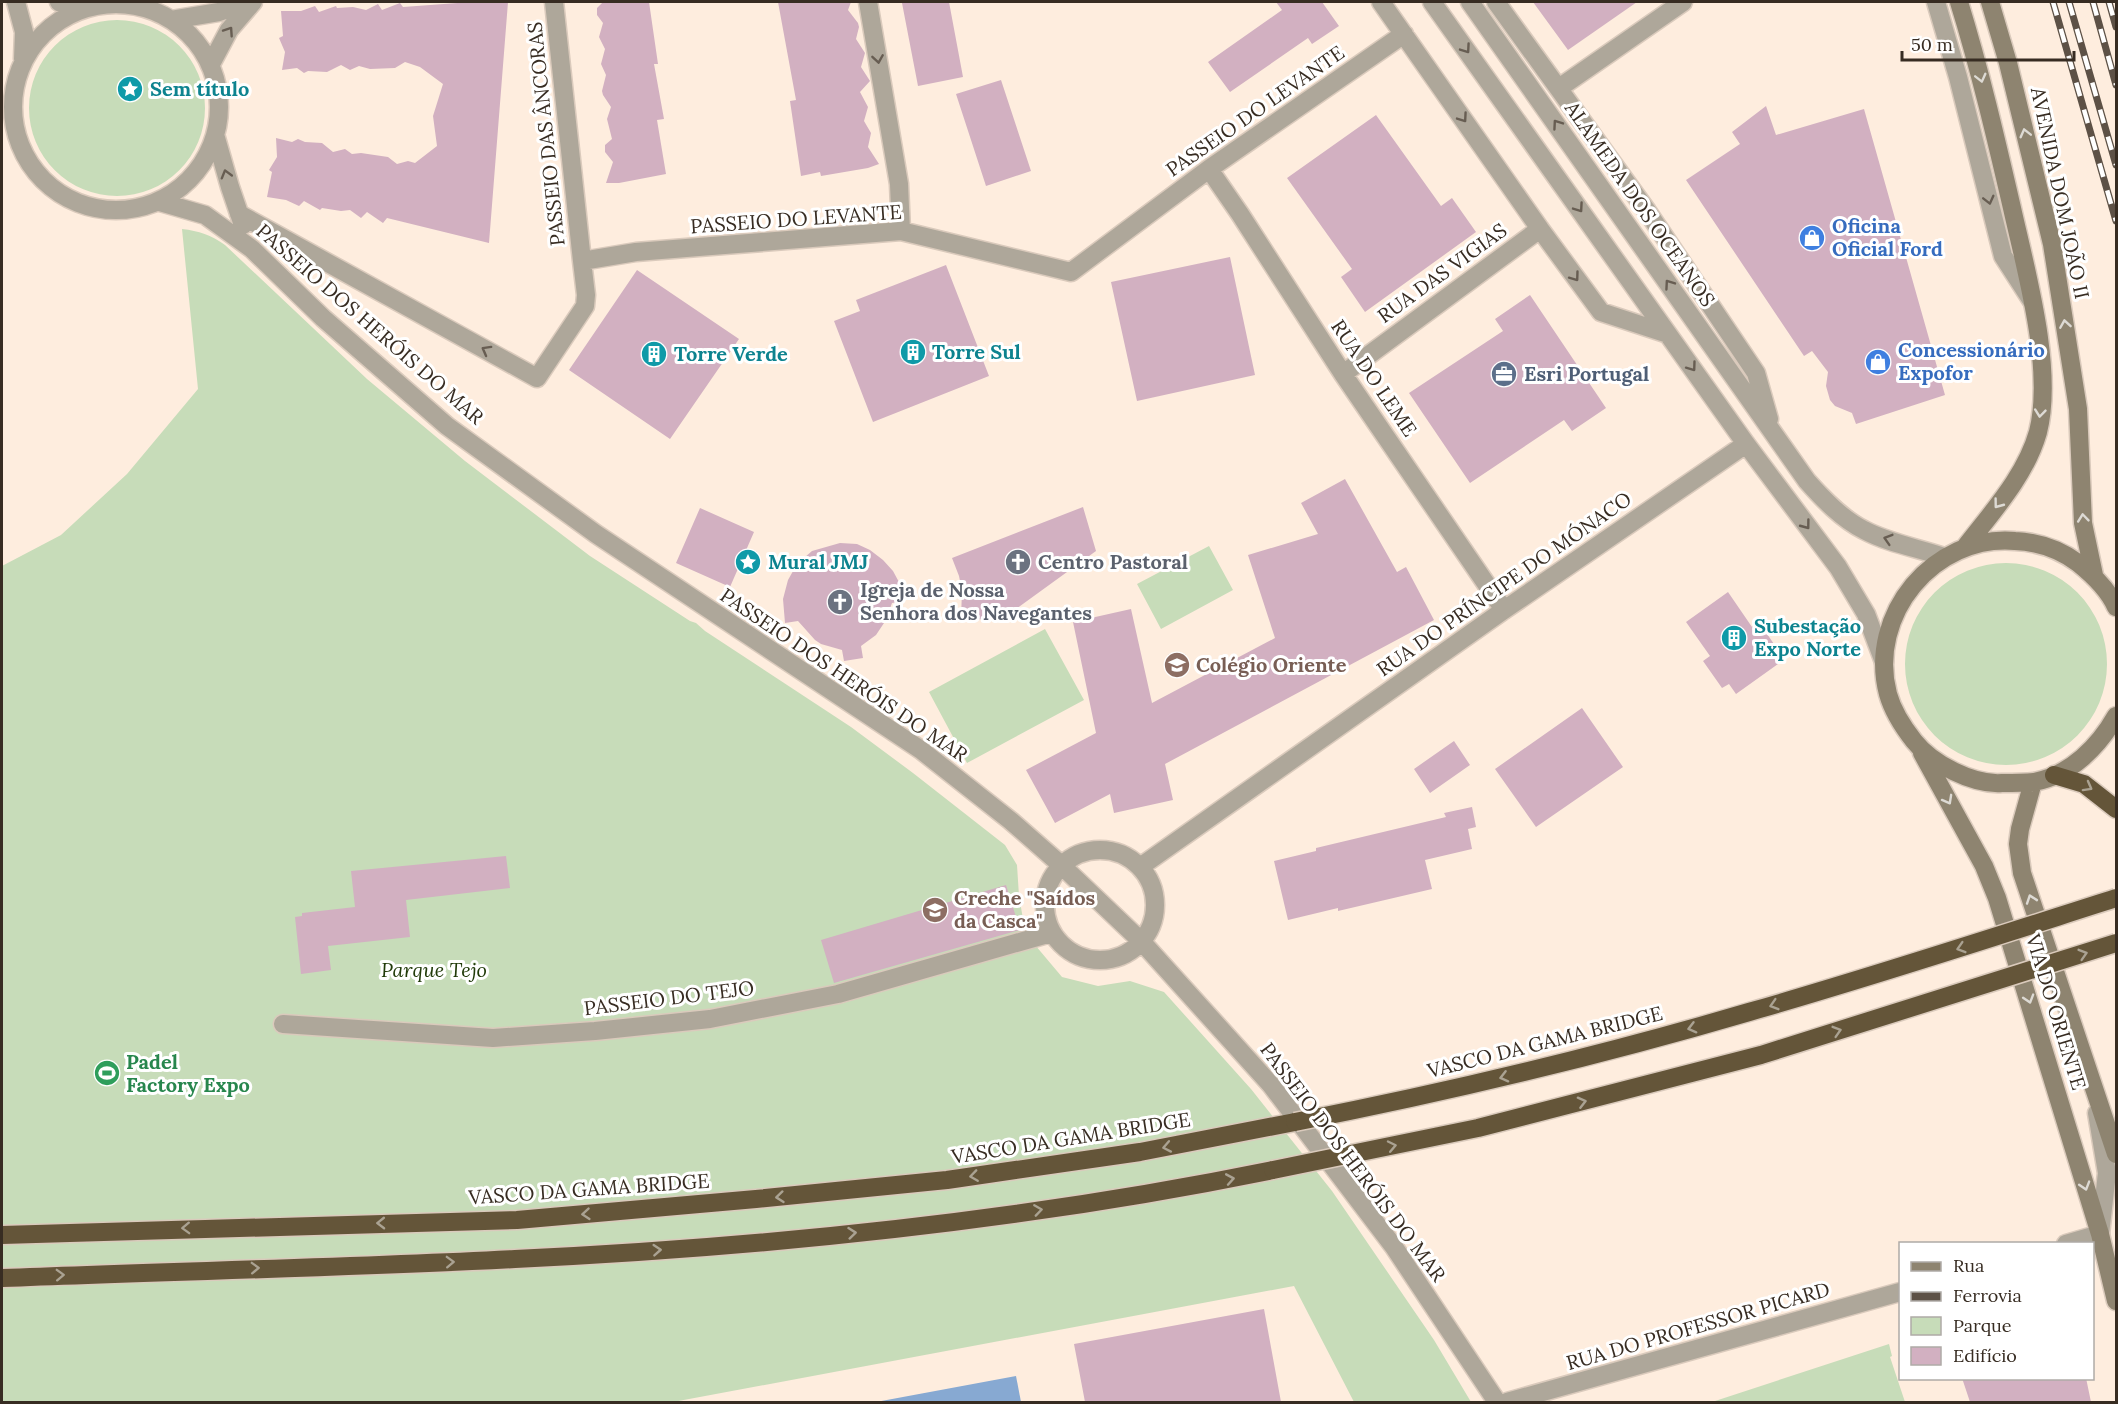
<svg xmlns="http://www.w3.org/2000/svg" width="2118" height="1404" font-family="Lora,serif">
<rect width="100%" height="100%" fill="#feedde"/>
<!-- green -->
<path fill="#c7dcb9" d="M29 108a88 88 0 1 1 176 0a88 88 0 1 1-176 0Z
M182,229C199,231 211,235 225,245L367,379L465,461L590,556L690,621L696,623L705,631L851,727L913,773L1005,845L1017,865L1019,896L1023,919L1030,939L1062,977L1098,986L1130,981L1164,992L1251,1089L1332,1191L1434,1340L1471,1402H1354L1294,1286L673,1402H2V566L61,535L127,474L198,389Z
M1209,546L1233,590L1161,629L1137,584Z
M1905 664a101 101 0 1 1 202 0a101 101 0 1 1-202 0Z
M1045,629L1084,700L967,763L929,692Z
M1889,1344L1892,1356L1890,1357L1905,1402H1712Z"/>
<!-- water -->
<path fill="#87a9d2" d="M1016,1376L1021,1402H876Z"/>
<!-- building -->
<path fill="#d2b0c1" d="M471,2H508L489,243L387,218L383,223L367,212L361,218L350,210L341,211L322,208L320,210L304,201L299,206L286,200L267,197L272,172L269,170L277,157L276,138L292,142L298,139L305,142L322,143L333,152L345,149L352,154L361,153L388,157L397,164L408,161L415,163L437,146L433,116L443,84L420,67L405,62L395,68L370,69L359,66L350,70L341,65L327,72L308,71L304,73L297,68L282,70L285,52L279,38L283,36L281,11H301L315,6L319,12L336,6L337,8L353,7L366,10L378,4L382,10L400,3L403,7Z
M603,2H649L658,64H654L664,119L657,120L666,174L619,183H606L613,162L605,152V145L612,139L607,119L611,107L603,95L602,91L606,75L601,64L605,49L599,37L603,23L597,15V8Z
M778,2H851L848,10L858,23L859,27L856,39L865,53L861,67L870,81L860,92L868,107L864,121L871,133L868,147L879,164L868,168L821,176L820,172L801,176L790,101L796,100Z
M911,2H949L963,77L918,86L902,3Z
M1276,2H1322L1339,26L1312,44L1308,38L1230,92L1208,62L1282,10Z
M1533,2H1637L1568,50Z
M1001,80L1031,171L986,186L956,94Z
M1766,106L1776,135L1864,109L1945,395L1856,424L1852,413L1835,406L1830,400L1826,386L1828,372L1812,351L1804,356L1686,180L1740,144L1732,132Z
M1376,115L1441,206L1452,198L1476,232L1365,312L1341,277L1352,269L1287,178Z
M1230,257L1255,375L1137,401L1111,282Z
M946,265L989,376L873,422L834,321L860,311L856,300Z
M637,270L739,339L670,439L569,370Z
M1530,295L1606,408L1572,431L1564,420L1470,483L1409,393L1503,331L1495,319Z
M1345,479L1397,572L1406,567L1434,620L1165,764L1173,800L1114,813L1110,794L1055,823L1026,770L1096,733L1073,622L1131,609L1152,703L1275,638L1248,555L1318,534L1301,503Z
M1083,507L1096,551L1009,614L989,620L961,618L962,591L959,576L952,558Z
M700,508L754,532L730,587L676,563Z
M840,543L857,544L870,550L883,560L893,571L900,584L904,601L892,603L886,620L876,635L861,646L863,658L844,661L842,650L821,644L815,640L798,621L785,623L783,599L788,580L797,564L812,551Z
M1728,592L1752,627L1759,622L1778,650L1771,654L1778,664L1736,694L1729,684L1722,688L1703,661L1710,656L1686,622Z
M1582,708L1623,767L1536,827L1495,769Z
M1454,741L1470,765L1430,793L1414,769Z
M1472,807L1476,827L1468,829L1472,849L1425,860L1432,889L1338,911V908L1288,920L1274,861L1316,851V848L1446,817L1444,813Z
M506,856L510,888L406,900L410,937L328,946L331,970L301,974L295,917L302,916V913L355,907L351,871Z
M1006,885L1020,930L834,983L821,940Z
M1264,1309L1281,1402H1085L1074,1344Z
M1962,1378H2086L2091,1402H1970Z"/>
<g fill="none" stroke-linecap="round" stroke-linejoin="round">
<!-- street casing -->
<g stroke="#dacabc" stroke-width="21">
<path id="street" d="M16,2L24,32L23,59
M59,2L78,11
M554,2L582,261
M868,2L899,184L901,231
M1381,2L1540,229L1601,312L1668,334
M1432,2L1746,444L1838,567L1866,614L1884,662
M1470,2L1807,481C1823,499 1842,519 1864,530C1888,543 1918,548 1944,557
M1496,2L1647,211L1756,373L1769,419
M1936,2L1958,77L2003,256L2032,301
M13 107a103 103 0 1 1 206 0a103 103 0 1 1-206 0Z
M171,20L219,12L249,2
M211,64L229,30L253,2
M1559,88L1683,2
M216,138L230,187L243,225
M1209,169L1240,214L1343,374L1504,610
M160,202L205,215L252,249L323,318L447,426L596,534L921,750L1011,821L1060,864L1142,942L1271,1085L1394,1247L1497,1402
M239,214L537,378L585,306L586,295L582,261L636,252L901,231L1071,272L1209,169L1404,34
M1343,374L1540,229
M1045 905a55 55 0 1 1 110 0a55 55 0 1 1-110 0Z
M1140,867L1504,610L1746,444
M283,1024L493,1038L595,1031L710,1019L838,994L1051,933
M2066,1244L2100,1234L2107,1173L2097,1113
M1507,1402L1900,1292"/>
</g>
<!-- secondary casing -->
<g stroke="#dacabc" stroke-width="21">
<path id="secondary" d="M1959,2C1980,70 1996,139 2012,208C2026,271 2054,369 2038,432C2026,475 1993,511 1966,546
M1990,2L2008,63L2052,244L2078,409L2083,523L2094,575
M2116,607C2108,589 2093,575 2078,563C2059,549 2038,542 2015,541C1934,534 1867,615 1888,694C1893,712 1903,727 1914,741C1932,764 1973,785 2002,783C2012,783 2023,783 2034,782C2071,775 2099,746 2116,716
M1922,753L1984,866L1997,898L2100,1234L2116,1301
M2033,782L2020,829L2018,844L2022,873L2116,1154"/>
</g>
<!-- highway casing -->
<g stroke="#dacabc" stroke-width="21">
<path id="highway" d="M2054,775L2084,784L2116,809
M2,1235L517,1220L756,1199L947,1180L1140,1152L1295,1122
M2,1278C173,1271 344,1268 515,1259C769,1247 1023,1221 1273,1170"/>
</g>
<!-- street -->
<use href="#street" stroke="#aea79a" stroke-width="18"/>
<!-- secondary -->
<use href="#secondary" stroke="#8e8470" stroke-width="18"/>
<!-- highway -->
<use href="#highway" stroke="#645539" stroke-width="18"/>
<!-- rail casing -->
<g stroke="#5d5146" stroke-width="7">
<path id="rail" d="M2053,2L2116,221
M2069,2L2116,165
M2093,2L2116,85
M2109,2L2116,27"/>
</g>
<!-- rail -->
<use href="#rail" stroke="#fff" stroke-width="4.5" stroke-dasharray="14" stroke-linecap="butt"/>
<!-- highway-bridge casing -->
<g stroke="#dacabc" stroke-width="21" stroke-linecap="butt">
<path id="highway-bridge" d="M1295,1122C1448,1092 1599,1056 1749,1012C1872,977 1994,937 2116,898
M1273,1170L1478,1128L1761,1055L2116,943"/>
</g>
<!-- highway-bridge -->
<use href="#highway-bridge" stroke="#645539" stroke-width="18"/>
</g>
<!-- one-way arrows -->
<defs><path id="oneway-chevron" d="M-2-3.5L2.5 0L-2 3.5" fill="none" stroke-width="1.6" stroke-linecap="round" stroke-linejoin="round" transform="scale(1.5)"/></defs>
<g stroke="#675d52">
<use href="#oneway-chevron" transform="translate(229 31) rotate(-56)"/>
<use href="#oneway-chevron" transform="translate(1466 49) rotate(55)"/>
<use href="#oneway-chevron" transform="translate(878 59) rotate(81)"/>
<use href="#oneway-chevron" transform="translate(1463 118) rotate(55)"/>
<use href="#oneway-chevron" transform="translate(1557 124) rotate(-125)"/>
<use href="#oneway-chevron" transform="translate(226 174) rotate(-106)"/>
<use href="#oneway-chevron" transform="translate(1989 200) rotate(76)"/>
<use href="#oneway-chevron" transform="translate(1579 208) rotate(55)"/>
<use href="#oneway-chevron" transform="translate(1575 277) rotate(54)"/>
<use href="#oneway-chevron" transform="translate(1669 284) rotate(-125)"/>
<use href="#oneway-chevron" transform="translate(486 350) rotate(-151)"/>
<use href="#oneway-chevron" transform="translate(1692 367) rotate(54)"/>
<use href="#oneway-chevron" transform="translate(1806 525) rotate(53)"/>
<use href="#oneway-chevron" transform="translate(1888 539) rotate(-163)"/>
</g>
<g stroke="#dddad4">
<use href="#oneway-chevron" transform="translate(1981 78) rotate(76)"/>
<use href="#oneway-chevron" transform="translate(2025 133) rotate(-104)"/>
<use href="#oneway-chevron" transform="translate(2065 324) rotate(-99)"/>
<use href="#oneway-chevron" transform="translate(2040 413) rotate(96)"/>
<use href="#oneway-chevron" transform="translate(1998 504) rotate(127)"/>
<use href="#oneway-chevron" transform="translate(2083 518) rotate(-96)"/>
<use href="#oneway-chevron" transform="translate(1948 800) rotate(61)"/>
<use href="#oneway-chevron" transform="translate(2031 899) rotate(-109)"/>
<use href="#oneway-chevron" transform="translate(2029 999) rotate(73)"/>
<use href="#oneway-chevron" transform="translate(2085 1186) rotate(73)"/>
</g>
<g stroke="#aaa292">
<use href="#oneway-chevron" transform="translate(2088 787) rotate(29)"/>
<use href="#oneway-chevron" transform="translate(1961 948) rotate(163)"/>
<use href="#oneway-chevron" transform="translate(2083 954) rotate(-17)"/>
<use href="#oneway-chevron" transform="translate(1774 1005) rotate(163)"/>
<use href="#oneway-chevron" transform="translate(1692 1028) rotate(165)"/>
<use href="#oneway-chevron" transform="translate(1837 1031) rotate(-17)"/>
<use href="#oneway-chevron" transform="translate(1504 1077) rotate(166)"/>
<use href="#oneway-chevron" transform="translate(1582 1102) rotate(-14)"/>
<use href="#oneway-chevron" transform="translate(1392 1146) rotate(-12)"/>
<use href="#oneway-chevron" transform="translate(1167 1147) rotate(169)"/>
<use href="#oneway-chevron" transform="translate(974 1176) rotate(172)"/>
<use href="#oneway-chevron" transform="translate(1230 1179) rotate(-10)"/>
<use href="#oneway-chevron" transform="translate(780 1197) rotate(174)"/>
<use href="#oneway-chevron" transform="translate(1038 1210) rotate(-8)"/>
<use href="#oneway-chevron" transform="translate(586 1214) rotate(175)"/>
<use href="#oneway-chevron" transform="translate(381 1223) rotate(179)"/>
<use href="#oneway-chevron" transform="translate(186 1228) rotate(178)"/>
<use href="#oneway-chevron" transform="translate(852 1233) rotate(-6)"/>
<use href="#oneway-chevron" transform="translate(657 1250) rotate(-4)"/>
<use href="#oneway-chevron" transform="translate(450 1262) rotate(-2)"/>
<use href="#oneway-chevron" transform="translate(255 1268) rotate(-2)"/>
<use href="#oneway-chevron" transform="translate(60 1275) rotate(-2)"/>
</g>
<!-- icons -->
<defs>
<g id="sight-disc" transform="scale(1.35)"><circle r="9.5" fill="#0f9aa8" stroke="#fff"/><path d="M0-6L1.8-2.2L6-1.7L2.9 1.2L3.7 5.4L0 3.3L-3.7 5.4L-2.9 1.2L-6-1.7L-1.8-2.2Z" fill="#fff"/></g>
<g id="shop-disc" transform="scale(1.35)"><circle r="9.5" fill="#3f7fe0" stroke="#fff"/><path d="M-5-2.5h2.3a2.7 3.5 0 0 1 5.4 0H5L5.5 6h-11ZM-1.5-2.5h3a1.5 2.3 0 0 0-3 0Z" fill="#fff"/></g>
<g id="building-disc" transform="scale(1.35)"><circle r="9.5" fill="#0f9aa8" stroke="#fff"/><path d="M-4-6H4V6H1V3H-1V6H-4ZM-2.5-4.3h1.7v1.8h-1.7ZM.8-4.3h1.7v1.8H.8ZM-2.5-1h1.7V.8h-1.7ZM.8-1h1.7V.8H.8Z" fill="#fff"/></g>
<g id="office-disc" transform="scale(1.35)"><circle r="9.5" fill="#5c6f8a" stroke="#fff"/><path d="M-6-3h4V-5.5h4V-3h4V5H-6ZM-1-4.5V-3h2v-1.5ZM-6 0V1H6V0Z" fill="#fff"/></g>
<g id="church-disc" transform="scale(1.35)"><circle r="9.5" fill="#6b7280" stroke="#fff"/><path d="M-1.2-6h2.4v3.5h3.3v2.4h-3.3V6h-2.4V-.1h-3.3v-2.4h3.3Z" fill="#fff"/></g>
<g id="school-disc" transform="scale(1.35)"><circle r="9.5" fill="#8d6e63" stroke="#fff"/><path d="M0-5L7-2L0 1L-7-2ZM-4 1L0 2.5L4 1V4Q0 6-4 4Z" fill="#fff"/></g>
<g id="stadium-disc" transform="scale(1.35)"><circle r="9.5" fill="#2e9e5b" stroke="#fff"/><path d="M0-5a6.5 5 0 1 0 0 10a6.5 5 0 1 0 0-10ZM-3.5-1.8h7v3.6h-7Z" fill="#fff"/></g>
</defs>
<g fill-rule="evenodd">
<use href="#sight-disc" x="130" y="89"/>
<use href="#shop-disc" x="1812" y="238"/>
<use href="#building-disc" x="913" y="352"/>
<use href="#building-disc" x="654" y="354"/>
<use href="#shop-disc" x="1878" y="362"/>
<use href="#office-disc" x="1504" y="374"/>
<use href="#sight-disc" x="748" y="562"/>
<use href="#church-disc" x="1018" y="562"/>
<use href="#church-disc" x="840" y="602"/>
<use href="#building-disc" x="1734" y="638"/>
<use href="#school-disc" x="1177" y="665"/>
<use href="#school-disc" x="935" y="910"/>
<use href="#stadium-disc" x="107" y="1073"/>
</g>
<g text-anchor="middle" stroke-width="6" stroke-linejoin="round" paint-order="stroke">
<!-- culture labels -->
<g font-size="20" font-weight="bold" fill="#0d838f" stroke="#fff" text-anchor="start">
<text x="150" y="96">Sem título</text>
<text x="932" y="359">Torre Sul</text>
<text x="674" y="361">Torre Verde</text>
<text x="768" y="569">Mural JMJ</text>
<text x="1754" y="633">Subestação<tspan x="1754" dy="23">Expo Norte</tspan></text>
</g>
<!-- street labels -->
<g font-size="20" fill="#372c22" stroke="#fff">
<text transform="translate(1255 111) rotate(-35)" y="7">PASSEIO DO LEVANTE</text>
<text transform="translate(546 134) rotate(-96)" y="7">PASSEIO DAS ÂNCORAS</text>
<text transform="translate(2060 193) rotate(78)" y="7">AVENIDA DOM JOÃO II</text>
<text transform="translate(1640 204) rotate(55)" y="7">ALAMEDA DOS OCEANOS</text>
<text transform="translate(796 219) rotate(-4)" y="7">PASSEIO DO LEVANTE</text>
<text transform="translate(1442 273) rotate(-36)" y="7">RUA DAS VIGIAS</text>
<text transform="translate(370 324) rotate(41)" y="7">PASSEIO DOS HERÓIS DO MAR</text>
<text transform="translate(1374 378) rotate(56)" y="7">RUA DO LEME</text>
<text transform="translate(1504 584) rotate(-35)" y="7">RUA DO PRÍNCIPE DO MÓNACO</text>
<text transform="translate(844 675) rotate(34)" y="7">PASSEIO DOS HERÓIS DO MAR</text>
<text transform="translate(669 998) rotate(-7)" y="7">PASSEIO DO TEJO</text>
<text transform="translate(2056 1012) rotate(73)" y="7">VIA DO ORIENTE</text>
<text transform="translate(1545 1042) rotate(-14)" y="7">VASCO DA GAMA BRIDGE</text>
<text transform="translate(1071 1138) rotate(-9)" y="7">VASCO DA GAMA BRIDGE</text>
<text transform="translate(1353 1162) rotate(53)" y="7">PASSEIO DOS HERÓIS DO MAR</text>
<text transform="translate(589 1189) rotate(-4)" y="7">VASCO DA GAMA BRIDGE</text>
<text transform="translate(1698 1326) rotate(-16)" y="7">RUA DO PROFESSOR PICARD</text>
</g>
<!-- shop labels -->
<g font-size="20" font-weight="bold" fill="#366cbe" stroke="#fff" text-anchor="start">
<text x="1832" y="233">Oficina<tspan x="1832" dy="23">Oficial Ford</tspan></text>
<text x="1898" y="357">Concessionário<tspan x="1898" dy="23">Expofor</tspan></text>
</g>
<!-- service labels -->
<g font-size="20" font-weight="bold" fill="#4e5e75" stroke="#fff" text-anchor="start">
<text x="1524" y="381">Esri Portugal</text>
</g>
<!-- worship labels -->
<g font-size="20" font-weight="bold" fill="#5b616d" stroke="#fff" text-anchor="start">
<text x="1038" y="569">Centro Pastoral</text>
<text x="860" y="597">Igreja de Nossa<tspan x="860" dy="23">Senhora dos Navegantes</tspan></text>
</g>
<!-- education labels -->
<g font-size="20" font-weight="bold" fill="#785e54" stroke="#fff" text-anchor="start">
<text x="1196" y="672">Colégio Oriente</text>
<text x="954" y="905">Creche "Saídos<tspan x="954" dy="23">da Casca"</tspan></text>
</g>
<!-- park labels -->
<g font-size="20" font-style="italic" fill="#213b09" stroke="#fff">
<text x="434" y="977">Parque Tejo</text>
</g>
<!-- leisure labels -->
<g font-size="20" font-weight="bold" fill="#27864d" stroke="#fff" text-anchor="start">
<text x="126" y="1069">Padel<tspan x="126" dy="23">Factory Expo</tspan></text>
</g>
</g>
<!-- border -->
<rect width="2118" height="1404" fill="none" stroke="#372c22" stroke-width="6"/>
<!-- legend -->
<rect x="1899" y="1242" width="195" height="138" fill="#ffffff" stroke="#afaba7" stroke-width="1.5"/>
<rect x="1911" y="1262" width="30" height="9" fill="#8e8470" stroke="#afaba7" stroke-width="1.5"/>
<text x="1953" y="1272" font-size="18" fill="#372c22">Rua</text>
<rect x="1911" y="1292" width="30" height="9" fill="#5d5146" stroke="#afaba7" stroke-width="1.5"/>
<text x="1953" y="1302" font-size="18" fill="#372c22">Ferrovia</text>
<rect x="1911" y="1317" width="30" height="18" fill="#c7dcb9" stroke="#afaba7" stroke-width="1.5"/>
<text x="1953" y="1332" font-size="18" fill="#372c22">Parque</text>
<rect x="1911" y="1347" width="30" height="18" fill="#d2b0c1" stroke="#afaba7" stroke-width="1.5"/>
<text x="1953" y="1362" font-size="18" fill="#372c22">Edifício</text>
<!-- scale -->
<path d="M1902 51v9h172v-9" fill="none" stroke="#372c22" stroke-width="3"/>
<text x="1911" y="51" font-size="18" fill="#372c22" stroke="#ffffff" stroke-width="4.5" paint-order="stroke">50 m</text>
</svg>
